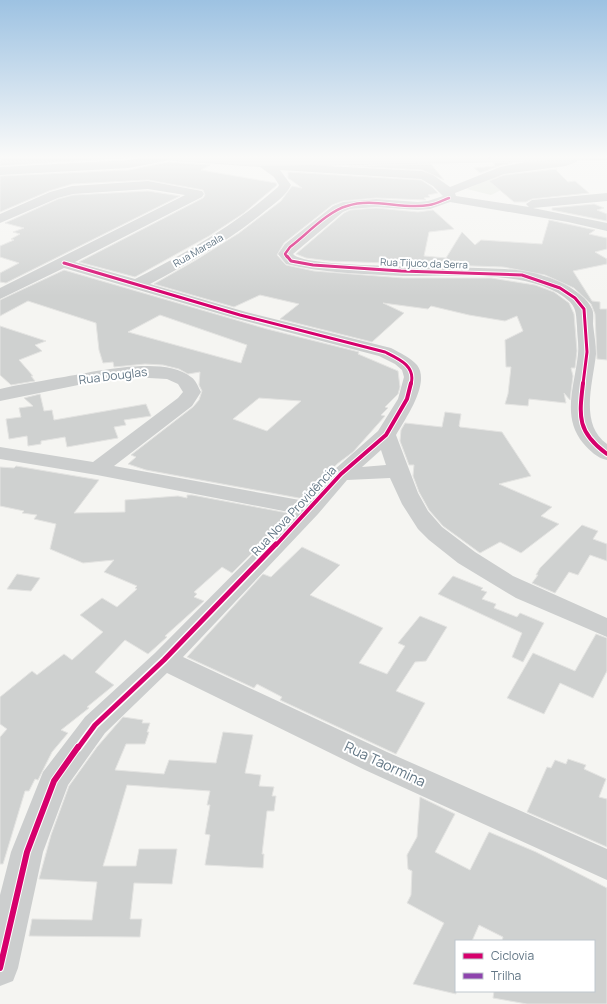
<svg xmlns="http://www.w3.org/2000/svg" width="607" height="1004" font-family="Manrope,sans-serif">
<rect width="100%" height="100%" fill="#f5f5f2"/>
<!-- green -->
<path fill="#e4e8e0" d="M188,156H591L281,161Z
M496,175L519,181L491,195L467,189Z"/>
<!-- building -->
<path fill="#cfd1d0" stroke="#e4e4e2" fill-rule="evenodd" d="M0,156H125L137,157L0,166Z
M168,162L210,165L201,170L276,183L277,185L244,213L209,236L135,277L79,262L203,198L205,195L203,190L148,180L72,184L49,191L0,212V176L129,170Z
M516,162L499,166L480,173L474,168L495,166L493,163Z
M431,164L444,180L422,170L349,166Z
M557,169L556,170L568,182L575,181L589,193L532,199L526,202H514L489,181L504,175Z
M288,172L421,180L432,187L438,193L428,195L430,197L424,198L426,200L376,198L343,201L332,205L284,243L277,255L286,265L314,271L403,278H491L535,285L554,292L569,303L574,314L577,351L575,368H571L573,376L570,400L564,393L566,403L529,399L528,406L505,404L508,394L511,367H506L505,340L523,331L517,316L505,321L469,315L431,306L428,309L383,303L404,313L372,342L280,319L299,304L260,295L234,307L154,284L196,260L239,233L281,201L292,186L302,188L288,178Z
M148,191L180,196L6,283L0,282V273L19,263L0,257V246L14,240L11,239L20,234L13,232L24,228L5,223L58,199L73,195Z
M594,204L604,208L597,210L607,214V221L552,210V208Z
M376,208L418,212L433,210L454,229L429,232L424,256L446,258L462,232L475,245L481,240L542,244L549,220L595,230L589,234L607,238V249L595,252L607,259V264L573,271L592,301L600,302V309H607V360L597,359L595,314L591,304L574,288L545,275L503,267L330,261L306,258L296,254L344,213L350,210Z
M64,270L267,329L359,352L358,354L398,371L400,387L398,394L385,407L388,408L381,415L385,416L353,452L337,464L304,499L146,470L128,464L136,457L131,455L193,407L199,400L202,391L199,385L200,372L188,374L179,369L163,365L145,364L114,367L113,362L103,363L99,350L96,323L28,301L0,316V300ZM160,315L247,345L241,363L128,332ZM259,398L301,401L267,431L233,419Z
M0,326L46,341L35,345L42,351L19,360L33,376H31L35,381L11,385L0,375Z
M40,394L44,411L52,410L54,420L146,404L151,416L124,420L126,425L114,427L118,438L67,447L65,437L41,441V444L28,446L27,436L9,439L6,419L21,417L19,408L33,406L24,398Z
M445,412L461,414L459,426L460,427L502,432L531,476L499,484L552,507L541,516L559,524L521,553L500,542L480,553L443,526L429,510L419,492L413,476L414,465H409L400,441L401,430L405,423L442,427Z
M16,466L99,480L74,513L125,512V500L178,496L187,498V495H192L288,513L285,520L232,573L222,567L194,592L197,594L194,597L204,601L165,636L167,637L148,654L125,640L95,672L114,685L87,707L89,708L61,730L68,733L52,752L38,780L35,779L29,791H25L3,864H0V737L7,729L0,724V697L32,671L37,675L64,654L72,660L103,632L80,615L102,598L117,607L137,589L135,588L137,586L104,572L114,560L83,563L50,549L56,524L34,519L37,515L22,513L24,511L0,506V467L14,468Z
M582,525L598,531L593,539L607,544V561L590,555L578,575L569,572L555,593L532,583L538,575H536L540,568Z
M302,547L340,565L310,595L383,628L359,663L387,674L405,646L398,643L420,616L447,627L426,661L415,662L396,691L425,703L396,754L280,700L282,697L257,684L254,688L187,657L263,574L271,577Z
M17,574L40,578L31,591L7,589Z
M453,576L483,588L481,590L487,592L482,599L496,604L494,608L517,617L520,613L544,623L523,662L512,657L522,633L438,594Z
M596,634L607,638V671L593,698L560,683L544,714L507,698L533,653L575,671Z
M123,717L143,720L142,723H150L147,732H149L145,744H126L115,770L164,774L169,760L216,763L223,732L253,735L245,773L261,775L259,786L274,787L272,796H276L274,811H267L262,854H264L263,868L205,865L210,835L205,834L210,805H207L210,791L127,785L103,866H136L139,849H177L172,884L134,883L130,919H142L140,937L29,936L32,919L92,920L97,882L39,879L51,835L69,786L97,747Z
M568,759L586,765L584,769L606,779L599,797L607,799V847L527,812L547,767L551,768L555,760L566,764Z
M420,797L455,814L435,852L470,870L489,832L536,852L607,888V1004H527L493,998L494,991H594V941H502L503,937L479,925L472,941H456V994L413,984L444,923L407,903L411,895L412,871L408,869L407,855L417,837Z"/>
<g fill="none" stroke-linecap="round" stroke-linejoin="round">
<!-- major casing -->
<g stroke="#d2d3d2" stroke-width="2">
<path id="major" d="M155,156C192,151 230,159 267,158C380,156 494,156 607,156V159L260,166L161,159Z"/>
</g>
<!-- minor -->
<path fill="#cccece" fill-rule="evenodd" d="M158,156L176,157L170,160L129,168L0,175V167L129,160Z
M569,156L580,157L576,162L566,166L504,174L455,193L456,196L529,207L526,204L532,200L607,193V201L533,208L607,223V231L568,222L450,202L430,209L418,210L376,207L350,209L343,212L293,254C307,271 487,264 523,271C537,273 553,278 566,285C575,290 588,299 592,309C594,313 593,319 593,324C594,334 596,344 596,354C593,383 579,424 607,444V460C597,458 590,451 583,443C561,416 575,385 578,354C579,345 577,335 577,326C576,317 577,309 570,302C534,268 450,277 403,276C365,274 323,273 286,264L278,254L285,244L333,206L343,202L376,199L418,202L428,201L443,196L433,186L421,179L280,170L291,185C286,196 274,204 265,211C230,240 191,262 150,284L246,312L391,348C400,353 410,357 417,365C431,383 405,419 396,435L418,493L428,511L442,527L475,552L513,576L607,618V637L516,598L458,563L429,540L418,529L402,504L390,478L347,480L318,514L183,657L387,752L607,849V880L365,770L167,673L105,733L68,785L43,852L18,968L13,981L0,986V895L11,852L43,772L85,717L155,653L294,513L97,475L0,459V447L93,462L178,398L183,392L178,384L167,379L131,377L88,383L0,401V389C19,384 38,382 57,378C89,373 164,354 191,377C196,380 198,387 201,392L192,406L114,466L305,501L334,470L378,431L398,399L404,377L402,370L395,364L379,356L234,318L64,268L0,299V288L185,195L148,189L73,194L58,198L0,223V214L50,192L72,186L148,181L202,191L204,194L202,197L75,262L135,279C186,253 235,225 278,187L279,185L274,177L256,164L254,162L256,160L260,158L269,163L422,171L433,175L450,187L500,167L525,162L565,159ZM381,450L386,465L362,467Z"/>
<!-- major -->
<use href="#major" fill="#e0e1e1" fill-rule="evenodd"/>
<!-- quiet -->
<path stroke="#8e44ad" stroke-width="2" stroke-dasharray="3.5 2" stroke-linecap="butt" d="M488,158L492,156"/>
<!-- cycleway-far4 casing -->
<g stroke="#fff" stroke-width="4">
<path id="cycleway-far4" d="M287,257L285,254L290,247C306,235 328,211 347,206C373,197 402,210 429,205C436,204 443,200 449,198"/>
</g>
<!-- cycleway-far3 casing -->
<g stroke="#fff" stroke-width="5">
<path id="cycleway-far3" d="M287,256L291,261L313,265L401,271L522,275L560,288L575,298L584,309L587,352L583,384
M64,263L240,315L385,352C399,359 416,366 411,384"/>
</g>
<!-- cycleway-far2 casing -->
<g stroke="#fff" stroke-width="6">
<path id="cycleway-far2" d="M583,383C579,417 577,432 607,454
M276,545L341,474L386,435L407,399L411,383"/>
</g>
<!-- cycleway-far1 casing -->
<g stroke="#fff" stroke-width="8">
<path id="cycleway-far1" d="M78,748L95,725L164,660L276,544"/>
</g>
<!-- cycleway casing -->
<g stroke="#fff" stroke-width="8">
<path id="cycleway" d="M0,968L27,852L54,781L78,747"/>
</g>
<!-- cycleway-far4 -->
<use href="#cycleway-far4" stroke="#d6006c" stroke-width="2.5"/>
<!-- cycleway-far3 -->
<use href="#cycleway-far3" stroke="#d6006c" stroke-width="3"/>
<!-- cycleway-far2 -->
<use href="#cycleway-far2" stroke="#d6006c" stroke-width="4"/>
<!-- cycleway-far1 -->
<use href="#cycleway-far1" stroke="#d6006c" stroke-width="5"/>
<!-- cycleway -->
<use href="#cycleway" stroke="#d6006c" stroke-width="6"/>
</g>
<!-- sky -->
<linearGradient id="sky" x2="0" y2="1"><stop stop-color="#9dc2e2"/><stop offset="0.53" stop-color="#fafaf9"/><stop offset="1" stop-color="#fafaf9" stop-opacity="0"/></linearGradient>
<rect width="607" height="296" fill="url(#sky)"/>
<g text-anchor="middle" stroke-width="4" stroke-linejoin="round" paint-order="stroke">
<!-- far-street labels -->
<g font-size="10" fill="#627685" stroke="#fff">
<text transform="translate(198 250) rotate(-30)" y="4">Rua Marsala</text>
<text transform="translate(424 263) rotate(2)" y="4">Rua Tijuco da Serra</text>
</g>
<!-- street labels -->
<g font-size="12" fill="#627685" stroke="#fff">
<text transform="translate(113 376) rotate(-7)" y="4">Rua Douglas</text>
<text transform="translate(294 511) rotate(-47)" y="4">Rua Nova Providência</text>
</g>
<!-- near-street labels -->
<g font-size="14" fill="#627685" stroke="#fff">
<text transform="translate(385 764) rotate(25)" y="5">Rua Taormina</text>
</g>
</g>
<!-- legend -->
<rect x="455" y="940" width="140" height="52" fill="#ffffff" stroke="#c0c8ce"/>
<rect x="463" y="953" width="20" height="6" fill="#d6006c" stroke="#c0c8ce"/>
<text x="491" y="960" font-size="12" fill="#627685">Ciclovia</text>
<rect x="463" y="973" width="20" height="6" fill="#8e44ad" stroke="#c0c8ce"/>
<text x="491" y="980" font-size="12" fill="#627685">Trilha</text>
</svg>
